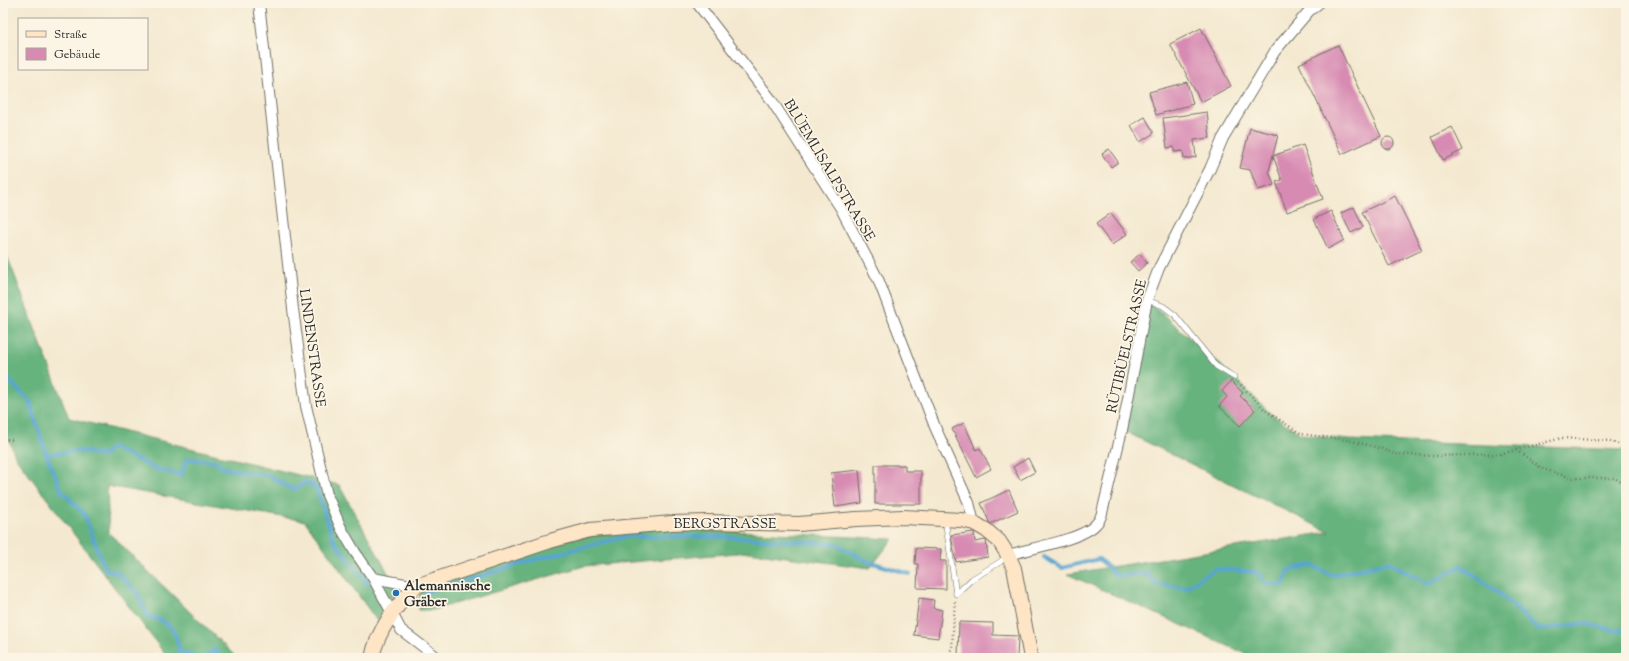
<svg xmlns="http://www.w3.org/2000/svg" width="1629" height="661" font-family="'Sorts Mill Goudy',serif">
<rect width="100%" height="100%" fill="#fcf5e5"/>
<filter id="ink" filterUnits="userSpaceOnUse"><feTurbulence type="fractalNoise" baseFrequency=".025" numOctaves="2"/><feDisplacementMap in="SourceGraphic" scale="8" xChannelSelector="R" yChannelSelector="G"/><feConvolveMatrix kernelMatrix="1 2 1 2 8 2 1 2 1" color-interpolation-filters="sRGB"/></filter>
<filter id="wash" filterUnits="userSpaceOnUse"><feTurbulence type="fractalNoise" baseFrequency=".012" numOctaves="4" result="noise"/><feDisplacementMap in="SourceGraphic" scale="16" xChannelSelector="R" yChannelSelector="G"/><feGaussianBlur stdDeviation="0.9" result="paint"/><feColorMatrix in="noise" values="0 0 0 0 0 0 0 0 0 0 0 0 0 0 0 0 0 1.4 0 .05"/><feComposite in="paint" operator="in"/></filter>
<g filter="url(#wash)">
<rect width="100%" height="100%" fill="#f4e9d0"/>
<!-- forest -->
<path fill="#66b37e" stroke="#486f54" d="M3,245L69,418L339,485L397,589L377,621L305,521L107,486L109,533L237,658H168L16,458L3,425Z
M1147,300L1234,377L1271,414L1301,434L1348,440L1626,450V658H1255L1067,574L1329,532L1122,430Z
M655,527L893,539L870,568L749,552L584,566L433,610H419L420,585L550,541Z"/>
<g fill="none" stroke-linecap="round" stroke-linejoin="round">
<!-- stream -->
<path stroke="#58a5d1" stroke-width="4" d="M3,326L5,335L3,374L30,402L46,454L61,490L84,514L105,569L118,573L137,593L148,616C170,622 176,628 179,651L198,658
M46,454L82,451L103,456L112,447L156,469L181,475L187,459L214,461L224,468L241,472L268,475L293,490L306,482L316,487L334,541L368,584
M1044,557L1062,568L1099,559L1117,576L1146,573L1156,584L1185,588L1215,569L1257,572L1266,584L1283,585L1289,570L1311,565L1332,575L1389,562L1428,584L1461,566L1498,592L1539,630L1584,623L1617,631L1626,630
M425,592L485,575L529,561L627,536L728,537L836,544L867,561L910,574
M204,658L215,649L221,658"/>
</g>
<g id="blocks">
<!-- building -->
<path fill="#d78ab2" d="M1201,28L1231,86L1201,102L1170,44Z
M1338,45L1381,136L1342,154L1299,64Z
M1187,82L1193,104L1156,115L1149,92Z
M1207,112L1210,138L1194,140L1196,157L1184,159L1183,151L1174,152V147L1167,148L1163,118Z
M1145,117L1154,133L1140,142L1131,125Z
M1452,127L1463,150L1443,160L1432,137Z
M1250,128L1278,135L1269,171L1274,185L1258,190L1250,170L1240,168Z
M1382 143a6 6 0 1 1 12 0a6 6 0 1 1-12 0Z
M1303,145L1323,199L1287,212L1276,182L1282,180L1273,156Z
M1109,149L1118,162L1111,167L1102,154Z
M1395,196L1422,250L1389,266L1362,212Z
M1354,207L1363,227L1351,233L1341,213Z
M1331,211L1344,240L1328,249L1314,219Z
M1111,213L1127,234L1112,245L1096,224Z
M1140,254L1147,263L1138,271L1130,262Z
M1231,381L1243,393L1240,396L1255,410L1240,426L1219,406L1227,397L1222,391Z
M964,423L976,450L980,448L991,469L976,477L952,429Z
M1028,458L1035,472L1020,480L1013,467Z
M875,465H905V471H921V504H875Z
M859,470L862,503L835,507L831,473Z
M1009,490L1018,511L990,524L981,503Z
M974,532L975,542L986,540L988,557L956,562L951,535Z
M916,548L941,549L940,561H946V589L917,588L918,564H915Z
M919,598L934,600L933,608L942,610L938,638L914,635Z
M959,622L993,623V635L1018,636L1017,658H958Z"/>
</g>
</g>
<g filter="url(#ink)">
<use href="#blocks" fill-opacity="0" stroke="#716e65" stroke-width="1"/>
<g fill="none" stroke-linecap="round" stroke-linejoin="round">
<!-- lane casing -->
<g stroke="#716e65" stroke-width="6">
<path id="lane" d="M1147,300L1163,306L1175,315L1216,366L1234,377
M945,519L956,594
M956,594L972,579L1000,562L1008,555"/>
</g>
<!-- street casing -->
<g stroke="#716e65" stroke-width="12">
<path id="street" d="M259,3L293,309L306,406L327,495L341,528L355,552L373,578L401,630L438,658
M697,3L770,98L840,207L878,279L935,427L969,503L974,523
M1008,555C1028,549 1084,539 1096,524C1099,521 1101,517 1102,513L1122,430L1147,300L1159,268L1210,169L1223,138L1275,51L1309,11L1319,3
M373,578L416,586"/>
</g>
<!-- secondary casing -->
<g stroke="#716e65" stroke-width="16">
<path id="secondary" d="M372,658C377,631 397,604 416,586L550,541L590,530L672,523L706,522L799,524L856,519L903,517L961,520L974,523L986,530L999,541L1008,555L1014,568L1031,658"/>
</g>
<!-- path -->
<path stroke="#716e65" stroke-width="2.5" stroke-dasharray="1 3" stroke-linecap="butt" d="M1238,382L1265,410L1301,434L1348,440L1380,448L1394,454L1434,456L1500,454L1562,438L1610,441L1626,447
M3,439L15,440
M1516,450L1543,469L1572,478H1615L1626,485
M948,658L952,647L955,601"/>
<!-- lane -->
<use href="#lane" stroke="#fff" stroke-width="5"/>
<!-- street -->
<use href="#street" stroke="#fff" stroke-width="10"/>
<!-- secondary -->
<use href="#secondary" stroke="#fde5c5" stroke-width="14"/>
</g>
</g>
<!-- markers -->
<circle fill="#1f6fb2" stroke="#fcf5e5" stroke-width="1.5" cx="396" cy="593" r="4"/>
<g text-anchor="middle" stroke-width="3.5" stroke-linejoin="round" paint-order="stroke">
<!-- street labels -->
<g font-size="14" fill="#2b2b2b" stroke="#fcf5e5">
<text transform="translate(830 170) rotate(59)" y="5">BLÜEMLISALPSTRASSE</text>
<text transform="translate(1126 346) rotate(-77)" y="5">RÜTIBÜELSTRASSE</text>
<text transform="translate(313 348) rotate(82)" y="5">LINDENSTRASSE</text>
<text x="725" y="528">BERGSTRASSE</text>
</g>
<!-- poi labels -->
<g font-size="14" font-weight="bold" fill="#2b2b2b" stroke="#fcf5e5" text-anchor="start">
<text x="404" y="590">Alemannische<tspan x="404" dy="16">Gräber</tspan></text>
</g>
</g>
<!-- margin -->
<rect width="1629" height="661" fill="none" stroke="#fcf5e5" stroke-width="16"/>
<!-- legend -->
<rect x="18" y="18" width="130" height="52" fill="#fcf5e5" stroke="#a8a49b"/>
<rect x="26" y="31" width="20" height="6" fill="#fde5c5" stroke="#a8a49b"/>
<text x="54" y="38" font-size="12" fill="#2b2b2b">Straße</text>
<rect x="26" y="48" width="20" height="12" fill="#d78ab2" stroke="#a8a49b"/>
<text x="54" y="58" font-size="12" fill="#2b2b2b">Gebäude</text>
</svg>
